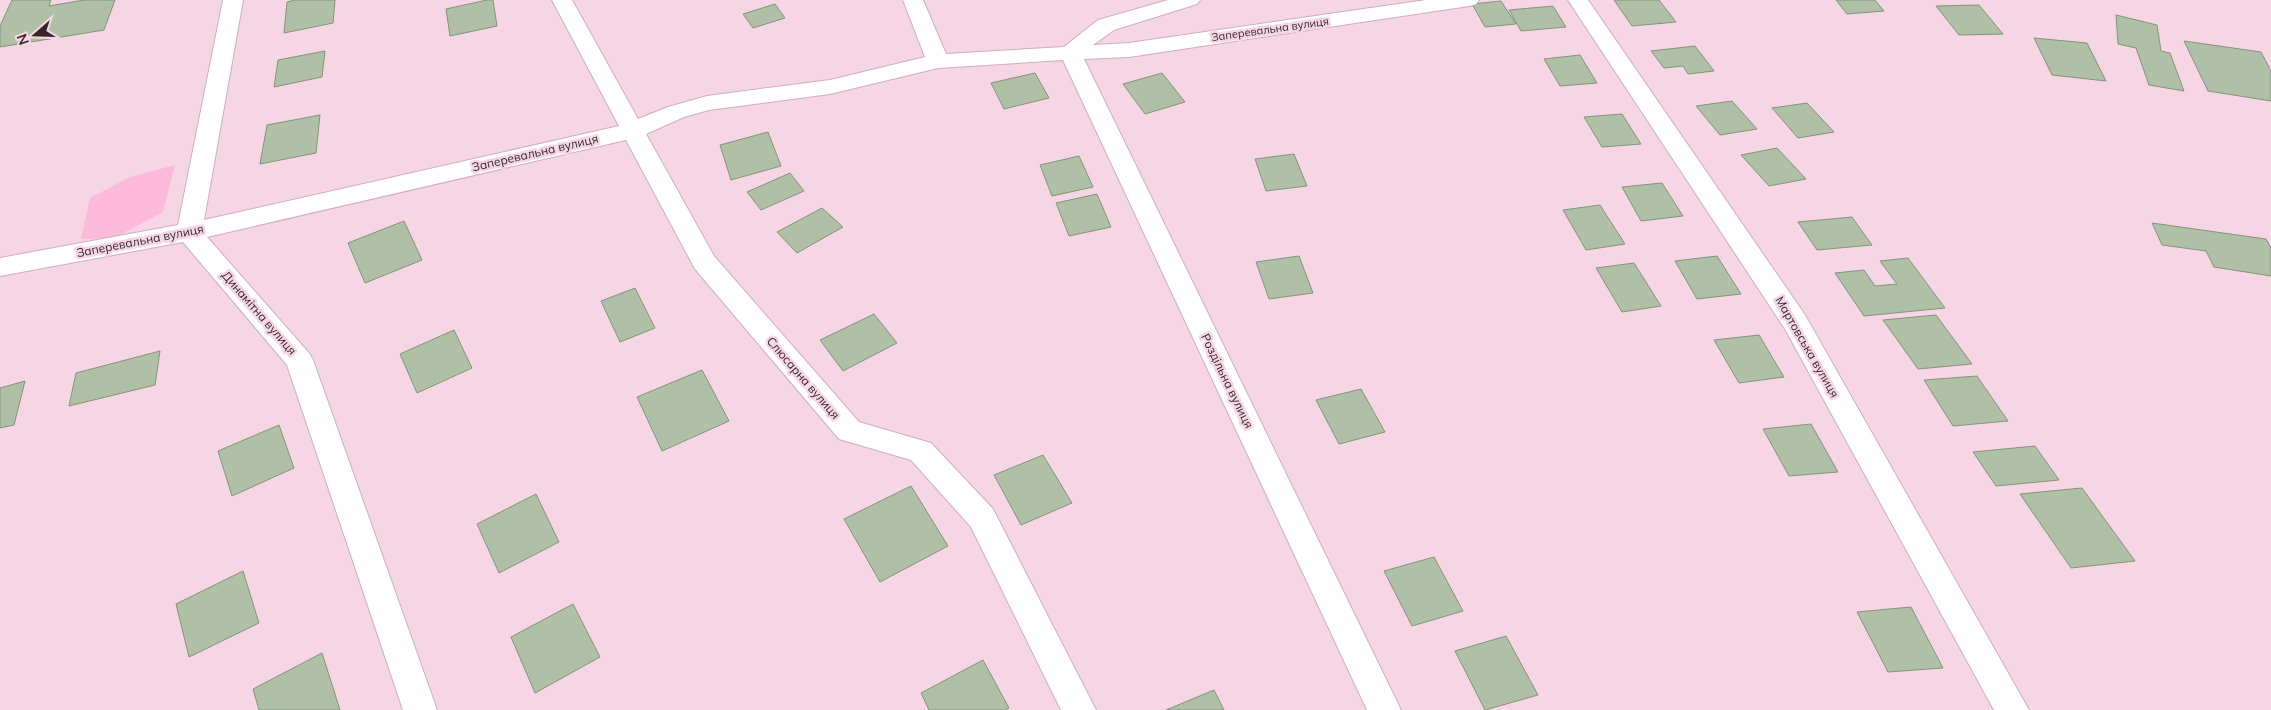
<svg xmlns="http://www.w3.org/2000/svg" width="2271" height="710" font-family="Mulish,sans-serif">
<rect width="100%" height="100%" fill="#f6d6e4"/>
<!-- green -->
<path fill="#fcb9d9" d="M175,165L163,212L114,238L81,239L90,198L130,177Z"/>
<!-- building -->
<path fill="#b0c0a6" stroke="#84947b" d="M12,0H51L49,6L84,0H115L104,30L0,47V26Z
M295,0H335L333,23L284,33L287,2Z
M487,0H493L497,26L450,36L446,9Z
M1614,0H1659L1676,22L1632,26Z
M1836,0H1875L1884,11L1847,14Z
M1501,1L1516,24L1485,27L1472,4Z
M775,4L785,18L753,28L743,14Z
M1979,5L2003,34L1959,35L1936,6Z
M1553,6L1566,27L1521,31L1509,10Z
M2116,15L2157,25L2161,51L2170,53L2184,91L2149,85L2136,48L2118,44Z
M2034,38L2087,43L2106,81L2052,75Z
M2184,41L2261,52L2271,71V101L2208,91Z
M1695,46L1714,71L1688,74L1683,66L1664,68L1651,51Z
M325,51L322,77L274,87L278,60Z
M1580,55L1597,83L1560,86L1544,59Z
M1035,73L1049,98L1004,109L991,83Z
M1162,73L1185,102L1145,114L1123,84Z
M1732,101L1757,129L1720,135L1696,106Z
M1807,103L1834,132L1798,138L1772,108Z
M1622,114L1641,144L1602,147L1584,117Z
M320,115L316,153L260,164L267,125Z
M768,132L781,166L731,180L720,145Z
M1777,148L1806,179L1769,186L1741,155Z
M1294,154L1307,186L1266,191L1255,159Z
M1079,156L1093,187L1052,196L1040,165Z
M790,173L804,191L761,210L747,192Z
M1662,183L1683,216L1641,221L1622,187Z
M1097,194L1111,227L1069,236L1056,203Z
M1600,205L1625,244L1586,250L1563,210Z
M822,208L843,227L797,253L777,232Z
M1852,217L1872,245L1817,250L1798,222Z
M404,221L422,260L365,283L348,243Z
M2152,223L2266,239L2271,248V276L2214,267L2206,251L2162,245Z
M1299,256L1313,293L1269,299L1256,262Z
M1717,256L1741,294L1697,299L1675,261Z
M1908,258L1945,308L1864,316L1835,273L1864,270L1875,286L1897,284L1880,261Z
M1634,263L1661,306L1622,312L1596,268Z
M635,288L655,328L620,342L601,301Z
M874,314L897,343L843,371L820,340Z
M1936,315L1972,364L1918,369L1883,320Z
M454,330L472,368L417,393L400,354Z
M1759,335L1784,377L1739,383L1714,340Z
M160,351L155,385L69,406L76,373Z
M702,370L729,421L662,451L637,397Z
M1977,376L2008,421L1953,426L1924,380Z
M25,381L14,425L0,428V388Z
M1361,389L1385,432L1339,444L1316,400Z
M1811,424L1838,472L1789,476L1763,429Z
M279,425L294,468L232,496L218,451Z
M2035,446L2059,480L1996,486L1973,452Z
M1043,455L1072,503L1021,525L994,475Z
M911,486L948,546L880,582L844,519Z
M2082,488L2135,561L2071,568L2020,494Z
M536,494L559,542L499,573L477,524Z
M1434,557L1463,611L1412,626L1384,571Z
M243,571L259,623L189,657L176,604Z
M573,604L600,657L535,693L511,637Z
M1911,607L1943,668L1888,672L1857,612Z
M1506,636L1538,695L1485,710L1455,651Z
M322,653L340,710H259L253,689Z
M983,660L1009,708L1004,710H929L921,693Z
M1214,690L1224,710H1166Z"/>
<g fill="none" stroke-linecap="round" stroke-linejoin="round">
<!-- minor casing -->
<g stroke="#ceafbd" stroke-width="2">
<path id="minor" d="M223,0H243L204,220L619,126L552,0H572L638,119L668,107L707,96L830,80L925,57L903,0H923L946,54L1064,47L1098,20L1168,0H1200L1197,4L1114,30L1093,45L1129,43L1426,0H1479L1476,4L1469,6L1129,57L1084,59L1401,710H1367L1063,60L938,68L830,94L709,110L684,117L646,134L714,256L859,422L931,443L993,509L1096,710H1061L971,527L911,460L839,439L695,269L626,140L207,237L309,353L313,360L437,710H403L287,365L183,242L0,276V258L178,225Z
M1568,0H1588L1805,315L2029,710H1994L1785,329Z"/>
</g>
<!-- minor -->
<use href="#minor" fill="#fff" fill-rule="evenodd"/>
</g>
<g text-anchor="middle" stroke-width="5" stroke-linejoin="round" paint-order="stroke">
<!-- far-street labels -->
<g font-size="11" fill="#33272c" stroke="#f6d6e4">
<text transform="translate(1270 29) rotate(-8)" y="4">Заперевальна вулиця</text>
</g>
<!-- street labels -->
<g font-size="12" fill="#33272c" stroke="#f6d6e4">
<text transform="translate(535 153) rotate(-13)" y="4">Заперевальна вулиця</text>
<text transform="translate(140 241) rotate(-11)" y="4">Заперевальна вулиця</text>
<text transform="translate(259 313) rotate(49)" y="4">Динамітна вулиця</text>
<text transform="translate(1807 347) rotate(60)" y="4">Мартовська вулиця</text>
<text transform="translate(803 378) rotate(49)" y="4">Слюсарна вулиця</text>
<text transform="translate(1227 381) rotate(64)" y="4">Роздільна вулиця</text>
</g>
</g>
<!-- north arrow -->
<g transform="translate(35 35) rotate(250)" stroke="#f6d6e4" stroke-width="4" paint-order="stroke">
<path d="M0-4L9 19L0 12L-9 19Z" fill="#33272c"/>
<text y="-8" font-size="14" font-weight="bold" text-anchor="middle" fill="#33272c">N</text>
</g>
</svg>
